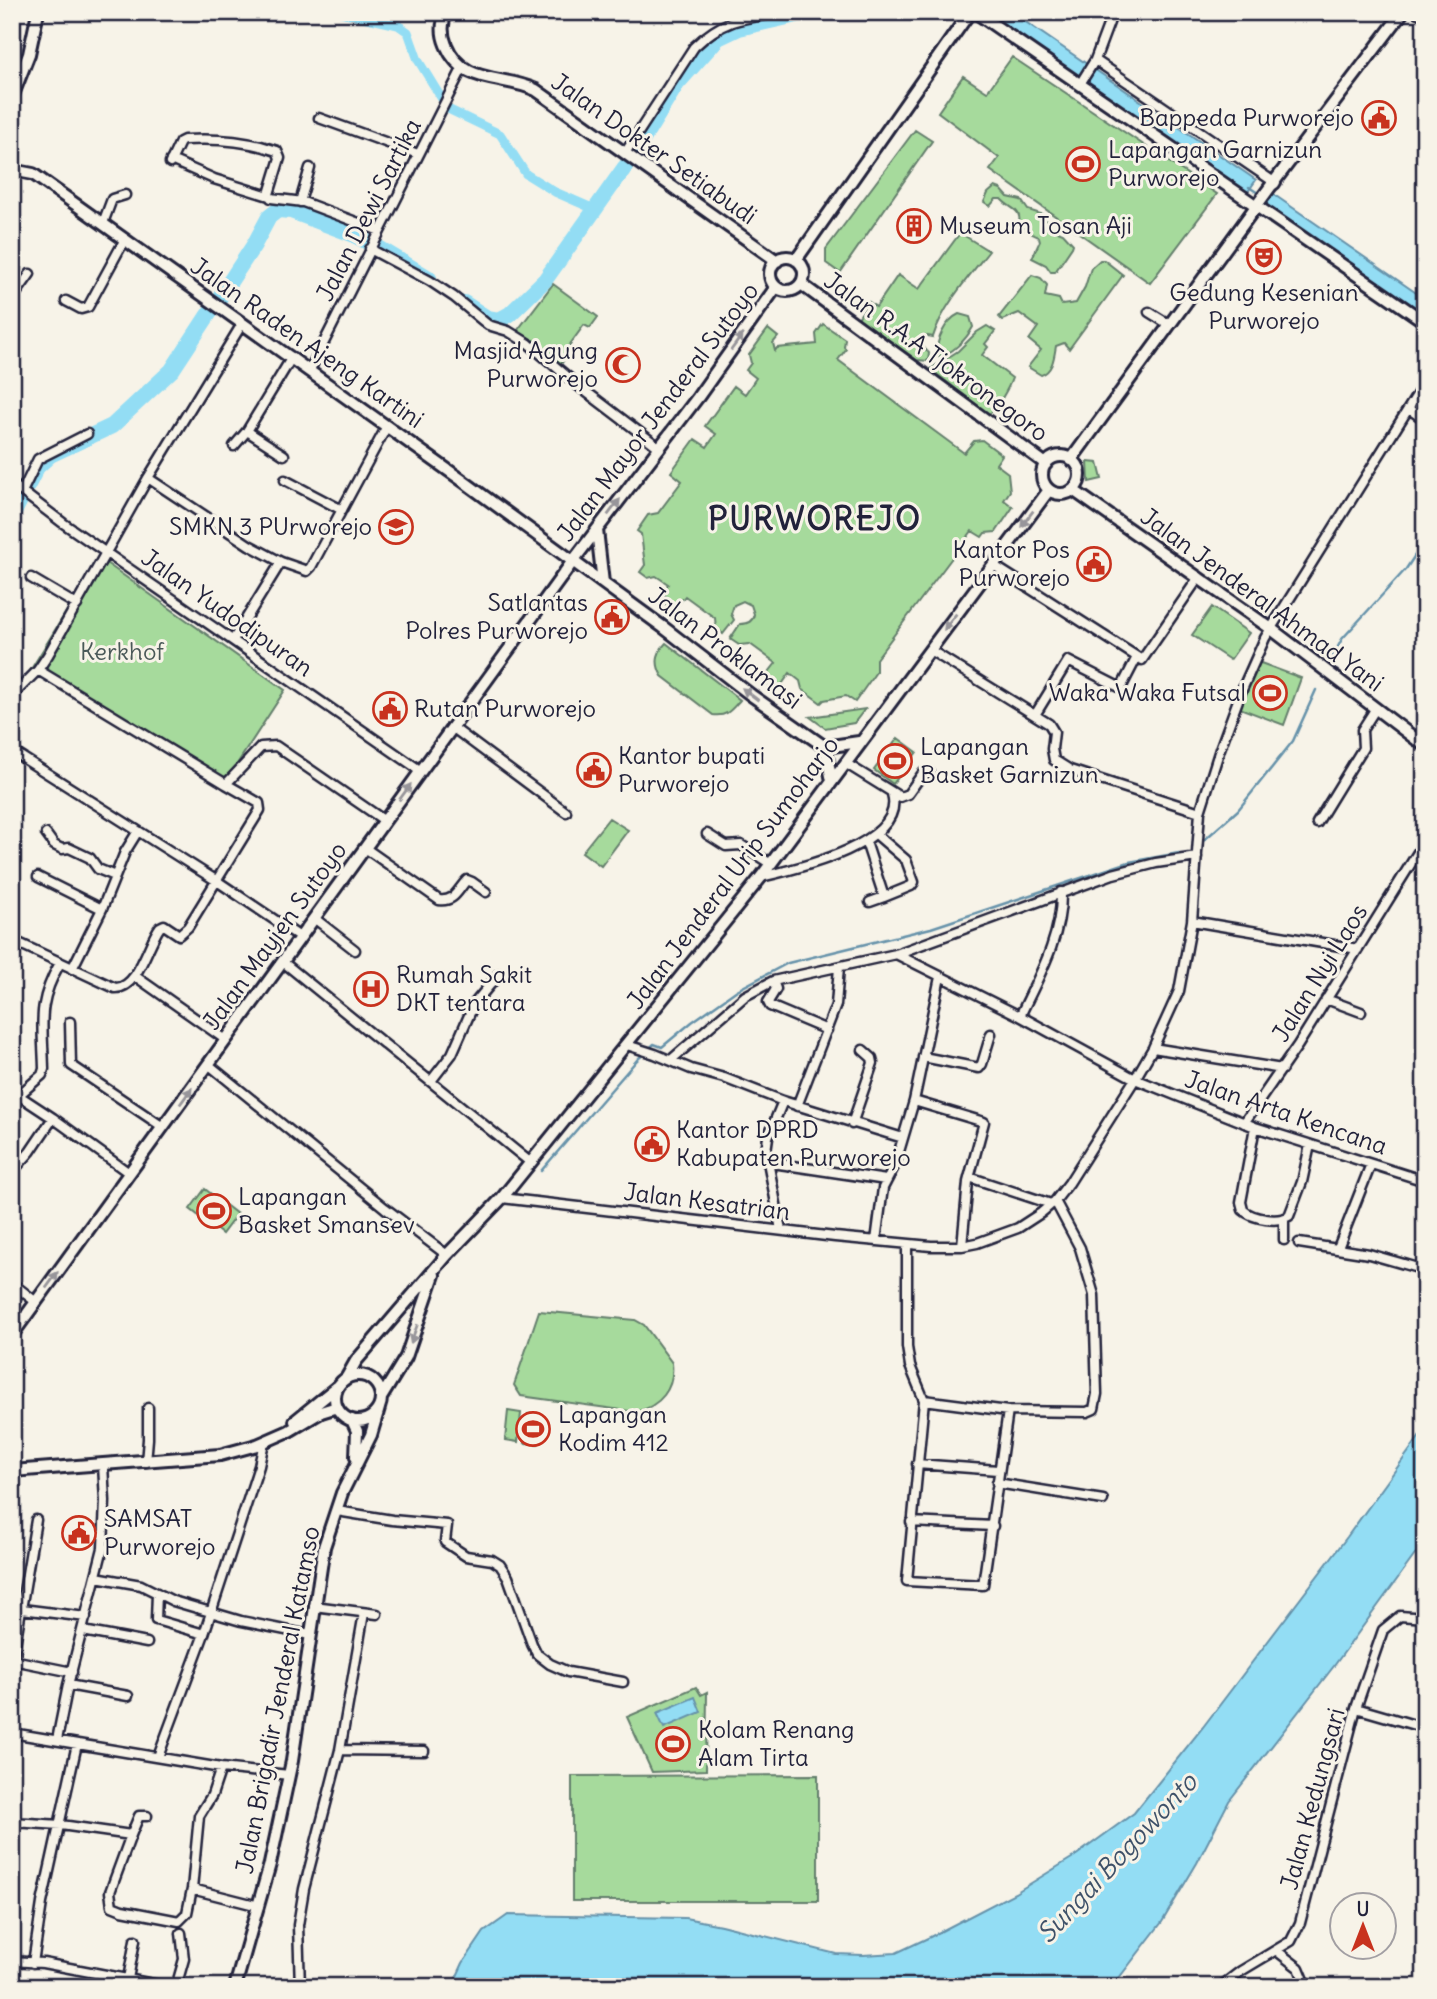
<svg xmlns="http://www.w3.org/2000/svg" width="1437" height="1999" font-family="Delius,sans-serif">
<rect width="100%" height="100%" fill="#f7f3e8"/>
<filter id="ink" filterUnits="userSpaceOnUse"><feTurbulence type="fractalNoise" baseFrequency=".0143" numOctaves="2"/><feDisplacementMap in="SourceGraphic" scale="14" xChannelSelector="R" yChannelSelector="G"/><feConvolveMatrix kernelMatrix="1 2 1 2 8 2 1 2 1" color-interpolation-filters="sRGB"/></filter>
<g filter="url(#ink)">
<!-- green -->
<path fill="#a6da9c" stroke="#647e6c" stroke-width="2" d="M1012,57L1217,194L1150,283L990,170L999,158L938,112L963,76L987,92Z
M915,130L932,141L840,273L826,263V249Z
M995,187L1001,189L1008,197L1021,200L1028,210L1044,215L1048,227L1063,233L1073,244L1072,247L1055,272H1051L1046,265L1032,258L1040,241L1039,237C1030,234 1027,230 1019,226C1022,208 1012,211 1001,199H996L990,206L984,202L988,193Z
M960,233L989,251C970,275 942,307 933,337L923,335L920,337L923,347L929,353L928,361L917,360L858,318L869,302L876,307L898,275L919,289Z
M1100,260H1104L1123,275L1069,349L1064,343L1056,346C1054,357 1053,371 1041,375L1028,367L1041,350L1029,340L1038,327L1019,313L1002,320L999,317L1032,275L1041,278L1047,285L1045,296L1059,299L1062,305L1076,303L1085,287L1091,268Z
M553,284L598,317L590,328L584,325L566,350L569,353L558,368L514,335Z
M959,314L970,317L973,327C967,338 951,356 938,356C934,342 946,320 959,314Z
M823,324L845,339L844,347L846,349L838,360L964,453L974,441L982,440L1002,455L996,464L1008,473L1010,491L1004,500L1013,507L996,532L985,533L982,537L972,531L876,659V672L855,702L846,696L824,700L821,703L802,689L800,681L790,673L780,687L768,686L762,681L776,663L750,644L739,645L730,639L740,624C748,624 753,621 754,614L751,605L743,601L734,605L731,614L734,620L723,634L716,628L715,618L685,596L672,612L666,608V596L662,593L668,584L656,576L648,578L640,572L645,565L641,534L637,531L648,515L658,513L682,481L671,472L695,439L707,447L716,434L705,426L734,386L745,394L756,378L746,370L751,363L749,355L768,329L778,337L773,343L775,351L777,348L817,344L816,334Z
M987,326L995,331L985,344L988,347L982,355L1012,378C1009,387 997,409 989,414L930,369L958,351L977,332Z
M1088,462L1098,463L1102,479L1089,482Z
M99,558L285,690L224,784L30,671Z
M1212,607L1249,633L1230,660L1192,635Z
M666,643L740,700C731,710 727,717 713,715L662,676C655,664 656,653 666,643Z
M1258,662L1301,678L1284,725L1237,707Z
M865,709L854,723L825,728L810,717Z
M898,738L917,752L893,784L874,770Z
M609,818L628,830L601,866L582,852Z
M205,1189L237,1214L222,1234L190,1209Z
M539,1311L635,1320L644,1325L672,1363C675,1389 660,1406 636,1412L521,1396L514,1385Z
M508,1411L521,1413L518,1442L505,1440Z
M528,1414L542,1415L538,1444L525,1443Z
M696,1687L701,1695L707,1692L706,1770L652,1772L627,1717Z
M818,1775V1901H572V1776Z"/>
<!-- water -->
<path fill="#93ddf4" stroke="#6692aa" stroke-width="2" d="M985,12H1011L1256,180L1247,193Z
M1273,194L1425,299V318L1265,205Z
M1425,1429V1541L1334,1666L1229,1801L1197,1863L1162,1922L1112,1987H452L463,1963L484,1932L508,1915L685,1918L721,1925L836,1954L863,1955L896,1953L930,1937L1015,1893L1075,1856L1134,1813L1203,1727L1347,1537Z
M695,1697L701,1712L664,1728L657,1713Z"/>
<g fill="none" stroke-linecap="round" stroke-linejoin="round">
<!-- stream -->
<path stroke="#6692aa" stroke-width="2.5" d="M1249,187L1261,195
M1331,660L1342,639L1406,569L1425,540
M1202,842L1238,810L1293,741L1316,690
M541,1171L637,1060L654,1044L662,1047L692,1022L737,990L788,963L931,928L1129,862L1179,853"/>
<!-- canal -->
<path stroke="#93ddf4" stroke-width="9" d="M341,12L398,25L408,32L418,60L448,109L500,134L526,174L555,192L594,209"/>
<!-- river -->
<path stroke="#93ddf4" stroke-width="16" d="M637,149L676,85L718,38L739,28L810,12
M464,303L487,318L499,320L510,314L545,280L625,167
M12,516L37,467L50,455L112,426L172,370L254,245L269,217L278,210L291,211L352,234L379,248L429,278
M12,868V906"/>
<!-- street casing -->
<g stroke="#22223b" stroke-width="13">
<path id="street" d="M1113,12L1095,60L1274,182
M1416,12L1425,16
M1080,84L1095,60
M319,118L418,154
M625,153L694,47C725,17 746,18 786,12
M171,160L214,179L269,196
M170,163L180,142L184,140C216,138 246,140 277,151L280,158L269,194L271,198L303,202L380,231
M300,202L310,168
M103,223L112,199L125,195
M370,249L430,281L454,297L488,325L508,331L529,344L576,384L660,448
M12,299L30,274
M66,301L81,309L88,307L125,239
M1149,312L1170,325
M310,370L462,69
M1409,409L1425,420
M234,446L247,431
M284,455L247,431L292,357
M148,478L249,545L281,562L307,571L311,567L387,426
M285,480L342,510
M12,484L63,523L421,771
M22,492L38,459L87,434
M993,565L1142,660L1199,577
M31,578L77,605
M233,640L281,562
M930,650L1049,724L1054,732L1052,749L1054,760L1070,770L1200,812
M38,670L226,784L261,747L276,746L385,821
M12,696L38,670L48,655L148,478L242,324
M1035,715L1068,661L1121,688L1137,657
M452,727L566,812
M12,751L217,881L300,937
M845,763L900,797L908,794L923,773H930
M1317,823L1363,748L1362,730L1376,708
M46,834L54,845L62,849L69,848L90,858L98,869L115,876
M707,834L726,846L741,845L771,864
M877,835L906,860L914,882L911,886L884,897
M866,842L884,897L870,902
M365,848L439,900C455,902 457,890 467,880L472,882L486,892
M38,877L102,909
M761,877C795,869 907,844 892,794
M314,918L355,950
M1192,921L1358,949
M12,940L115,988C138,989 148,943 160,927L164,925L179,935L188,927L260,810L259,803L226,784
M896,954L1020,1016L1135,1079L1255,1127L1425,1181
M283,962L531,1163
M72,969L102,909L125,852L138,831
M135,976L226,1040
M773,981L776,989L768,1002L770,1006L827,1030
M1326,999L1361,1012
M1020,1016C1039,976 1062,937 1061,892
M70,1022L71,1065L163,1127
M627,1045L655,1054L691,1069L724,1078L783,1101L903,1138
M1153,1048L1282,1069
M923,1057L979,1068L982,1064L991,1034
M671,1060L745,996L773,981L896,954L1113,874L1156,863L1197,857
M208,1064L385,1208L447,1255
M431,1081L452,1054L474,1004L499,974
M12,1091L53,1118L129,1173
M19,1095L42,1075L44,1069C43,1024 36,1005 60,963
M914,1101L940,977
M797,1106L836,1005L839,967
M1244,1123L1298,1045L1425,841
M852,1124L873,1063L872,1058L863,1050
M1255,1127L1241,1202L1243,1210C1253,1219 1278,1223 1289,1216L1302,1182L1310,1145
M766,1162L886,1180
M12,1172L30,1152L53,1118
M969,1177L1051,1204
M502,1198L835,1237L931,1246H962L977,1243L1018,1228L1041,1213L1055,1201L1069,1183L1135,1079L1153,1048L1179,991L1192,921L1200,812L1220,749L1241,692L1265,638L1425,382
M1284,1219V1240
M781,1230L766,1151L768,1137L783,1101
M876,1241L883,1188L895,1165L914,1101L984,1122L968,1182L962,1246
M1299,1243L1369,1254L1425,1270
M907,1245V1347L910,1366L924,1400L907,1581L983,1585L1008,1411
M1338,1248L1371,1164
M12,1283L36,1302
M924,1400L1008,1411L1087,1412L1094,1409L1097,1394L1094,1295L1080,1248L1055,1201
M146,1462L148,1439V1408
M917,1464L998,1470
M997,1483L1103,1500
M337,1511L392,1520L447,1525L445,1542L466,1556L492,1560L500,1565L508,1577L532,1644L537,1654L550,1664L568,1672L623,1682
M911,1522L993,1526
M96,1577L141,1585L173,1601L241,1621L310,1635
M157,1593L156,1620L204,1634
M314,1606L377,1614
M22,1609L86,1617
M83,1631L147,1643
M13,1660L72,1672
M12,1663L36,1520
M68,1685L128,1696
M1356,1708L1425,1728
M12,1733L221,1768L289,1775
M57,1740L68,1685L103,1548L105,1501L103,1465
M340,1750L424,1751
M158,1757L204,1634L259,1466L264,1442
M12,1822L61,1825L131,1835L110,1892L112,1906L122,1910L179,1921L187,1913L192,1889L199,1816L212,1795L221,1768
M131,1835L139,1816H147
M192,1889L259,1906
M1277,1951L1299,1968L1307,1987
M12,1961L43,1963L169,1987
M33,1963L42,1903L77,1744
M128,1979L135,1940
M176,1987L184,1959L181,1933
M300,1987L298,1925L304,1889L340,1750L364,1613
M1220,1987L1241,1971L1291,1941L1300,1923L1356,1708L1383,1630L1400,1616L1425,1618"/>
</g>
<!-- secondary casing -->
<g stroke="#22223b" stroke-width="16">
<path id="secondary" d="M447,12C441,23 441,33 446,45C463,86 502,74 536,90L777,261
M975,12L1425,322
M12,97L29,54L38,12
M12,170L33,174L459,478L663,627L751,695L825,747L832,781
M1274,182L1403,12
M770 274a17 17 0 1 1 34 0a17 17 0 1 1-34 0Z
M796,260L970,12
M801,284L1046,464
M1042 475a19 19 0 1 1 38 0a19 19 0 1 1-38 0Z
M1071,460L1273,183
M1073,490L1270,628L1425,746
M597,530L603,583
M825,747L859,742
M12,1335L573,561L698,397L776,287
M335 1398a23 23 0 1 1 46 0a23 23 0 1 1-46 0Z
M347,1377L356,1361L375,1339L447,1255L502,1198L761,877L1049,490
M381,1398L406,1357L434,1275
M352,1420L357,1431L356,1457
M295,1421L337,1387
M12,1471L220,1455L257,1445L289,1431L321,1412L337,1407
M235,1987L270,1864L292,1761L324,1547L342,1493L371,1435L379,1408"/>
</g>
<!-- primary casing -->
<g stroke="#22223b" stroke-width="18">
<path id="primary" d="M1273,183L1274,182"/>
</g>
<!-- street -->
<use href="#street" stroke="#f7f3e8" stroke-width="8"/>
<!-- secondary -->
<use href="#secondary" stroke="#f7f3e8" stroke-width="10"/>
<!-- primary -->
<use href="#primary" stroke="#f7f3e8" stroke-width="12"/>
</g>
<!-- one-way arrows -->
<defs><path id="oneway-solid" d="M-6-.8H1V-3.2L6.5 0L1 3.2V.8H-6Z" transform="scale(1.75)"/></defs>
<g fill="#97959a">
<use href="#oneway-solid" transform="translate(737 342) rotate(-54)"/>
<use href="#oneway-solid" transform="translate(614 507) rotate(-53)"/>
<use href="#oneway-solid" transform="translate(1027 519) rotate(127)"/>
<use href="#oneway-solid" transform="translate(950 622) rotate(127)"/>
<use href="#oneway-solid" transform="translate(750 694) rotate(-143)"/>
<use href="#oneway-solid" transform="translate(405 792) rotate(-54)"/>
<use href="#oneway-solid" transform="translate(186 1096) rotate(-54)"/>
<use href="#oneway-solid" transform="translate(52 1280) rotate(-54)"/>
<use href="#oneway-solid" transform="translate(414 1334) rotate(110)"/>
</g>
</g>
<!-- icons -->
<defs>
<g id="civic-ring" transform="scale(1.75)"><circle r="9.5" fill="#f7f3e8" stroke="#c8321e" stroke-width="1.5"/><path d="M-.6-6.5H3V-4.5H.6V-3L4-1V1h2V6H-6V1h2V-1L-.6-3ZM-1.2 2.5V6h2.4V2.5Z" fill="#c8321e"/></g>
<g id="stadium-ring" transform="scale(1.75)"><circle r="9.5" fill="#f7f3e8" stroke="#c8321e" stroke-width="1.5"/><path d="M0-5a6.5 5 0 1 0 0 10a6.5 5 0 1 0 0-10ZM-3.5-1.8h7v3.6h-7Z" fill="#c8321e"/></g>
<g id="building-ring" transform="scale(1.75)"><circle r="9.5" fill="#f7f3e8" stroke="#c8321e" stroke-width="1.5"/><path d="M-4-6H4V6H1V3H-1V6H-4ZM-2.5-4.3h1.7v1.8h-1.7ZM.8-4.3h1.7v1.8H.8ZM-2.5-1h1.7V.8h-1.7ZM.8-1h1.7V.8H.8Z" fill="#c8321e"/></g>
<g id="theatre-ring" transform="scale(1.75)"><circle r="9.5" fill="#f7f3e8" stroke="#c8321e" stroke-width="1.5"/><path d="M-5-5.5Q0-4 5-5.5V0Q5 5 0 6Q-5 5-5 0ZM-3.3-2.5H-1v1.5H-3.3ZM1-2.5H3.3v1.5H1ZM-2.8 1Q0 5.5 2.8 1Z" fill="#c8321e"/></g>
<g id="mosque-ring" transform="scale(1.75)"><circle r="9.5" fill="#f7f3e8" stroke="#c8321e" stroke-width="1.5"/><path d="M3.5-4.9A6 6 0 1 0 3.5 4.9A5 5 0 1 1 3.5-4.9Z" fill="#c8321e"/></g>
<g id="school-ring" transform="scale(1.75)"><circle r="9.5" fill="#f7f3e8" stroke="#c8321e" stroke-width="1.5"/><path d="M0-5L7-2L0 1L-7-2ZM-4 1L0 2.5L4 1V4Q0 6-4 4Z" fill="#c8321e"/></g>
<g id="hospital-ring" transform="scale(1.75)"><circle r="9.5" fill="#f7f3e8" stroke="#c8321e" stroke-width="1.5"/><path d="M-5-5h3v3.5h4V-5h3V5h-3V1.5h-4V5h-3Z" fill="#c8321e"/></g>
</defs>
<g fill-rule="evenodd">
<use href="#civic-ring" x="1379" y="118"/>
<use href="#stadium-ring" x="1083" y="164"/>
<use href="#building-ring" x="914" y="226"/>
<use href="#theatre-ring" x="1264" y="257"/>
<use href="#mosque-ring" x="623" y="365"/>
<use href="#school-ring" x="396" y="527"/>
<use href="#civic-ring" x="1094" y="564"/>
<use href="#civic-ring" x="612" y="617"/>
<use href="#stadium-ring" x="1270" y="693"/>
<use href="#civic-ring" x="390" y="709"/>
<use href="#stadium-ring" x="895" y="761"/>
<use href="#civic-ring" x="594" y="770"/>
<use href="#hospital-ring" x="371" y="989"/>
<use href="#civic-ring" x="652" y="1144"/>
<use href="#stadium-ring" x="214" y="1211"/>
<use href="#stadium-ring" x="533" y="1429"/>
<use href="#civic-ring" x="79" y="1533"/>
<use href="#stadium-ring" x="673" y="1744"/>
</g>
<g text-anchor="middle" stroke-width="6" stroke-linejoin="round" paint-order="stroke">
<!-- poi labels -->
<g font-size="24" fill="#22223b" stroke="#f7f3e8" text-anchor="start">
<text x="1354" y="126" text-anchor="end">Bappeda Purworejo</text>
<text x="1108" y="158">Lapangan Garnizun<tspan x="1108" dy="28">Purworejo</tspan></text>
<text x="939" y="234">Museum Tosan Aji</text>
<text x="1264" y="301" text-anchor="middle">Gedung Kesenian<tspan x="1264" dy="28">Purworejo</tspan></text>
<text x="598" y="359" text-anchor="end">Masjid Agung<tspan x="598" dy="28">Purworejo</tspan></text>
<text x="372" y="535" text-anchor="end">SMKN 3 PUrworejo</text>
<text x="1070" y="558" text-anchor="end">Kantor Pos<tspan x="1070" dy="28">Purworejo</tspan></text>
<text x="588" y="611" text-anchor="end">Satlantas<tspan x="588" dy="28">Polres Purworejo</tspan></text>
<text x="1246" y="701" text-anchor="end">Waka Waka Futsal</text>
<text x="414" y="717">Rutan Purworejo</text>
<text x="920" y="755">Lapangan<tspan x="920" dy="28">Basket Garnizun</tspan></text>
<text x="618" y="764">Kantor bupati<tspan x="618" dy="28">Purworejo</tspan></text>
<text x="396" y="983">Rumah Sakit<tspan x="396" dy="28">DKT tentara</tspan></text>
<text x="676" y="1138">Kantor DPRD<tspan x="676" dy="28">Kabupaten Purworejo</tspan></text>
<text x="238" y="1205">Lapangan<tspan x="238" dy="28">Basket Smansev</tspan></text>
<text x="558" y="1423">Lapangan<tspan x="558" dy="28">Kodim 412</tspan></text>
<text x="104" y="1527">SAMSAT<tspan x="104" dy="28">Purworejo</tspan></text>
<text x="698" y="1738">Kolam Renang<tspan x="698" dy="28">Alam Tirta</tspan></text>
</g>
<!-- street labels -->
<g font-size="24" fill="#22223b" stroke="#f7f3e8">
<text transform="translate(654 149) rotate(35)" y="8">Jalan Dokter Setiabudi</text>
<text transform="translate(369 210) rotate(-63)" y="8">Jalan Dewi Sartika</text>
<text transform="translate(307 343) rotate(35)" y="8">Jalan Raden Ajeng Kartini</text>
<text transform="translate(936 357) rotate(36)" y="8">Jalan R.A.A Tjokronegoro</text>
<text transform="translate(658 412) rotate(-53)" y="8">Jalan Mayor Jenderal Sutoyo</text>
<text transform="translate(1262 600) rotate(36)" y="8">Jalan Jenderal Ahmad Yani</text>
<text transform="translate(227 613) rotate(35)" y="8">Jalan Yudodipuran</text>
<text transform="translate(725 648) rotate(37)" y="8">Jalan Proklamasi</text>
<text transform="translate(733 873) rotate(-53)" y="8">Jalan Jenderal Urip Sumoharjo</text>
<text transform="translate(275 936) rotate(-54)" y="8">Jalan Mayjen Sutoyo</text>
<text transform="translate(1320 973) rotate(-58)" y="8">Jalan Nyi Laos</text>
<text transform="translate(1286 1113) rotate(19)" y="8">Jalan Arta Kencana</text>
<text transform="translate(707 1202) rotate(7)" y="8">Jalan Kesatrian</text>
<text transform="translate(278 1700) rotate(-79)" y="8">Jalan Brigadir Jenderal Katamso</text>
<text transform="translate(1313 1799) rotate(-75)" y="8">Jalan Kedungsari</text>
</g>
<!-- park labels -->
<g font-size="24" fill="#4a5958" stroke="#f7f3e8">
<text x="122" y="660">Kerkhof</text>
</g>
<!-- water labels -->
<g font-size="26" font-style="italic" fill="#3e5169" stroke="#f7f3e8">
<text transform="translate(1117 1858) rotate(-47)" y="9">Sungai Bogowonto</text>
</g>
<!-- district labels -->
<g font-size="32" font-weight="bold" letter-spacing="2" fill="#22223b" stroke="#f7f3e8">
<text x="815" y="530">PURWOREJO</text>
</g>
</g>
<!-- margin -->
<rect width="1437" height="1999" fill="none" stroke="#f7f3e8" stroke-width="42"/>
<rect x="21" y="21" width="1395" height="1957" fill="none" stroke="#22223b" stroke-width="2.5" filter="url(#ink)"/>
<!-- north arrow -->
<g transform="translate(1363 1926)"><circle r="33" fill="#f7f3e8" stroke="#a29fa3" stroke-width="2"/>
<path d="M0-5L12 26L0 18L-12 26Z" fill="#c8321e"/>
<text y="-10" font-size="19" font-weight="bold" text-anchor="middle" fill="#22223b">U</text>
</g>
</svg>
